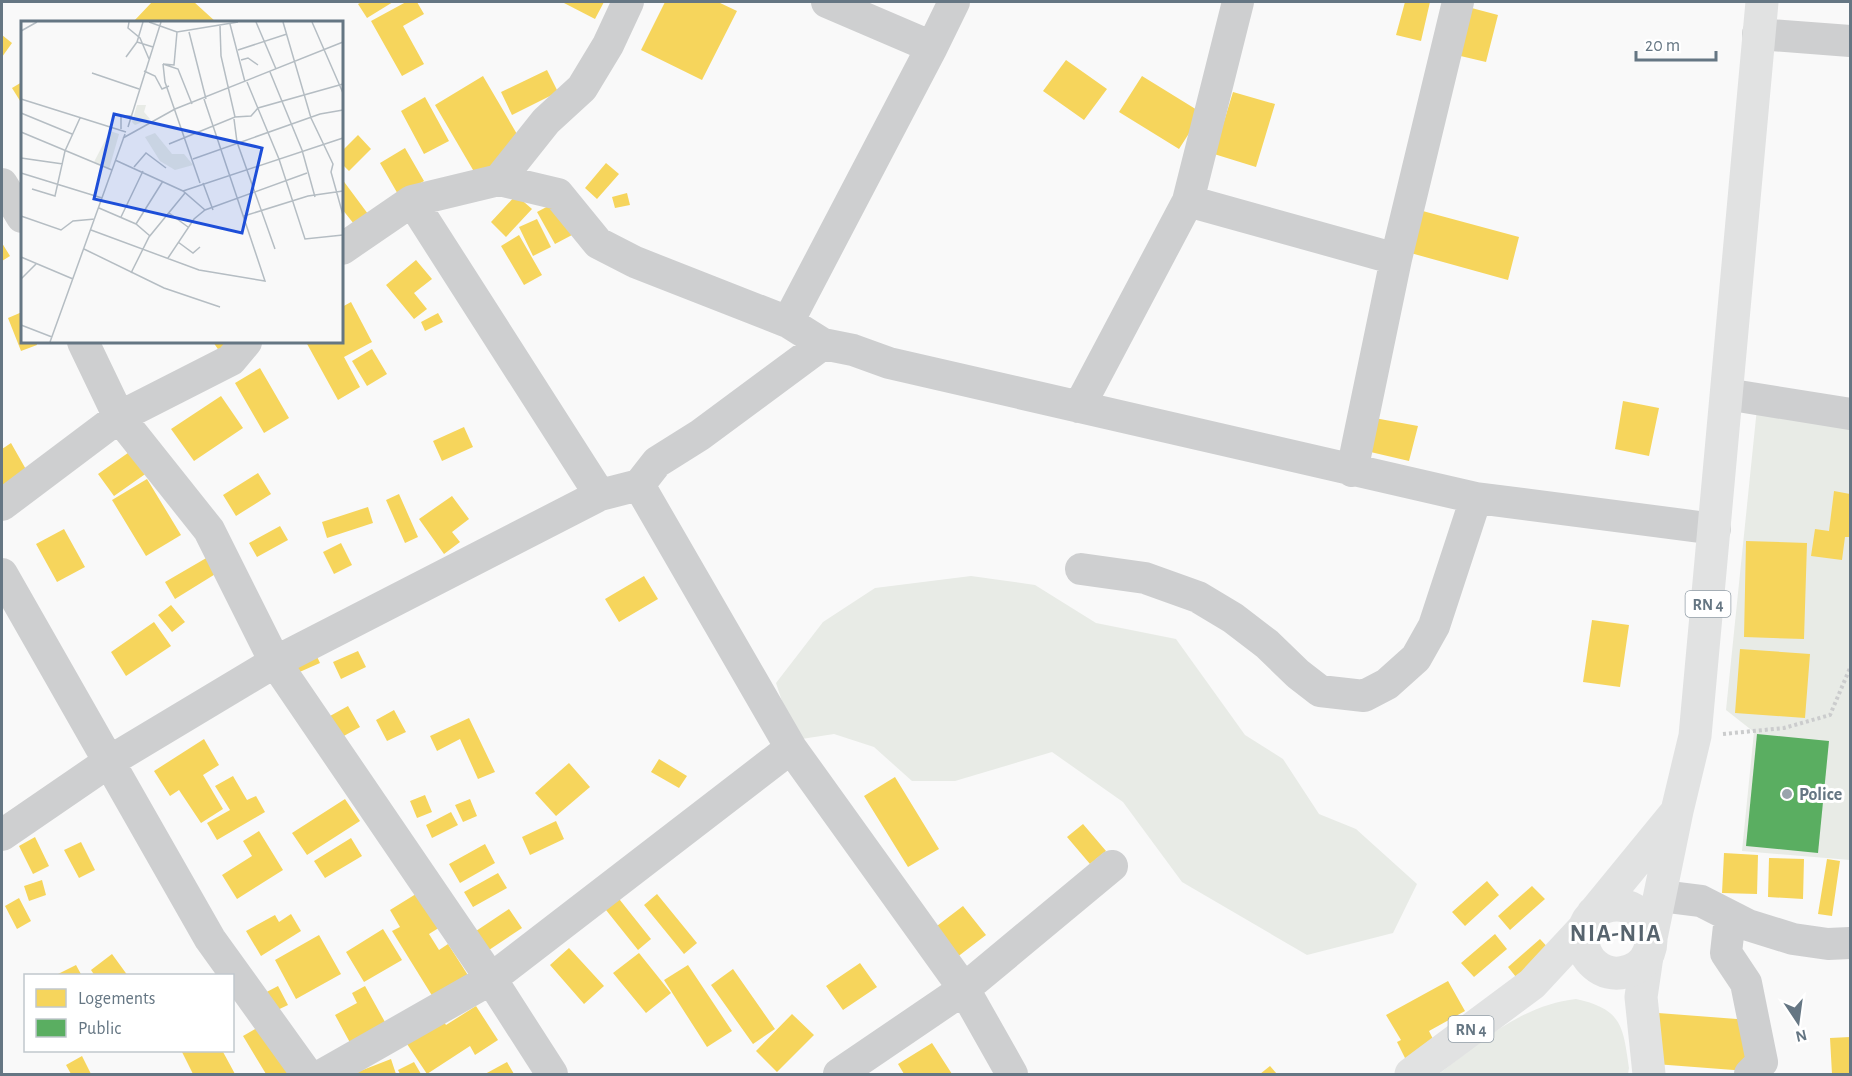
<svg xmlns="http://www.w3.org/2000/svg" width="1852" height="1076" font-family="'Alegreya Sans',sans-serif">
<rect width="100%" height="100%" fill="#f9f9f9"/>
<!-- green -->
<path fill="#e8ebe6" d="M1757,408L1850,424V860L1742,851L1754,732L1726,710Z
M971,576L1035,585L1096,623L1176,639L1245,735L1283,759L1319,814L1356,829L1417,884L1393,933L1307,955L1182,882L1123,802L1052,752L955,781H912L874,747L834,734L795,740L776,683L823,622L875,588Z
M1576,999C1622,1009 1623,1026 1629,1068L1628,1074H1439C1480,1042 1522,1005 1576,999Z"/>
<!-- homes -->
<path fill="#f6d55c" d="M152,2H194L216,22H135L134,21Z
M362,2H393L367,18L358,4Z
M406,2H417L424,14L403,26L424,64L402,76L371,21Z
M565,2H604L595,19L564,3Z
M665,2H718L737,11L702,80L641,50Z
M1405,2H1430L1421,41L1396,35Z
M1464,6L1498,15L1486,62L1452,54Z
M2,35L12,43L2,57Z
M1066,60L1107,89L1084,120L1043,91Z
M547,70L558,92L512,115L501,92Z
M483,76L524,146L476,175L435,105Z
M1142,76L1202,113L1179,149L1119,112Z
M22,82V104L12,88Z
M1233,92L1275,104L1256,167L1214,154Z
M425,97L449,141L424,154L401,111Z
M358,135L371,149L349,171L342,164V151Z
M405,148L424,181L399,196L380,163Z
M606,163L619,174L597,199L585,188Z
M342,179L368,214L354,224L342,209Z
M627,193L630,205L615,208L612,197Z
M516,195L532,209L506,237L491,222Z
M554,203L572,235L555,244L537,212Z
M1419,210L1519,237L1508,280L1407,252Z
M537,219L551,247L533,256L519,227Z
M519,235L542,275L524,285L501,246Z
M2,243L10,256L2,261Z
M416,260L432,279L414,293L427,309L414,319L386,285Z
M351,302L372,342L344,357L360,387L338,400L306,342H342V307Z
M22,312V342H36L37,345L21,351L8,318Z
M438,313L443,322L425,331L421,322Z
M213,342H237L220,352Z
M372,349L387,374L367,386L352,361Z
M260,368L289,418L264,433L235,383Z
M221,396L243,428L194,461L171,429Z
M1623,401L1659,408L1649,456L1615,449Z
M1369,417L1418,426L1409,461L1362,450Z
M464,427L473,447L442,461L433,441Z
M11,443L32,480L7,494L2,484V449Z
M135,448L151,470L114,496L98,474Z
M258,473L271,494L236,516L223,495Z
M147,479L181,535L146,556L112,500Z
M1834,491L1850,494V537H1845L1842,560L1811,556L1815,529L1829,531Z
M399,494L418,537L405,543L386,500Z
M452,496L469,519L452,532L460,542L444,554L419,519Z
M368,507L373,523L327,538L322,522Z
M280,526L288,540L257,557L249,543Z
M64,529L85,567L57,582L36,544Z
M1746,541L1807,543L1804,639L1744,637Z
M341,543L352,565L334,574L323,552Z
M208,557L217,573L175,599L165,582Z
M644,576L658,599L619,622L605,599Z
M171,605L185,622L172,632L158,615Z
M1592,620L1629,625L1620,687L1583,682Z
M154,622L171,646L126,676L111,652Z
M312,646L320,663L295,674L288,657Z
M1740,649L1810,654L1805,718L1735,713Z
M358,651L366,667L341,679L333,662Z
M348,706L360,727L342,737L330,716Z
M394,710L406,732L387,741L376,720Z
M469,718L495,772L478,779L460,739L437,751L430,736Z
M204,739L219,765L203,775L223,809L201,823L179,790L170,796L154,771Z
M659,759L687,776L679,788L651,772Z
M569,763L590,787L556,816L535,793Z
M233,776L247,800L256,796L265,812L217,840L207,823L230,810L215,786Z
M895,777L939,849L908,867L864,796Z
M425,795L432,812L417,818L410,801Z
M345,799L360,821L307,855L292,833Z
M470,799L477,816L463,822L455,805Z
M451,812L458,825L432,838L426,825Z
M556,821L564,839L530,855L522,837Z
M1083,824L1106,851L1090,864L1067,837Z
M259,831L283,870L237,899L222,875L252,856L243,841Z
M35,837L49,866L33,874L19,846Z
M351,838L362,856L325,878L314,861Z
M81,842L95,870L79,878L64,850Z
M485,844L495,863L460,883L449,864Z
M1724,853L1758,855L1757,894L1722,893Z
M1769,858L1804,859L1803,899L1768,897Z
M1827,859L1840,861L1832,916L1818,914Z
M498,873L507,888L473,907L464,892Z
M42,880L46,895L29,901L24,886Z
M1487,881L1499,895L1465,926L1452,912Z
M1532,886L1545,899L1510,930L1498,916Z
M424,889L445,924L429,934L439,950L448,944L471,980L436,1002L392,931L400,927L390,910Z
M612,890L651,939L638,950L598,900Z
M657,894L697,943L684,954L644,905Z
M19,898L31,921L17,929L5,906Z
M963,906L986,935L939,971L916,942Z
M509,909L522,928L486,952L473,933Z
M291,914L301,931L261,956L246,931L275,915L279,922Z
M383,929L402,960L364,982L346,952Z
M1495,934L1507,949L1474,977L1461,963Z
M319,935L341,974L296,999L275,960Z
M1540,939L1553,953L1520,982L1508,967Z
M569,948L604,986L584,1004L550,965Z
M639,953L671,993L646,1013L613,973Z
M112,954L128,976H95L91,970Z
M860,963L877,987L843,1010L826,986Z
M76,965L82,976H54Z
M688,965L732,1031L707,1047L664,980Z
M733,969L775,1029L753,1044L711,985Z
M1448,981L1465,1011L1429,1031L1435,1043L1406,1060L1397,1042L1401,1040L1386,1015Z
M278,986L288,1005L269,1014L259,996Z
M365,986L390,1031L354,1050L335,1015L357,1003L352,993Z
M476,1006L498,1040L475,1055L470,1046L427,1074L405,1041L441,1017L446,1025Z
M1658,1013L1750,1020L1747,1071L1655,1064Z
M792,1014L814,1035L777,1072L756,1051Z
M264,1024L295,1074H266L243,1036Z
M1850,1037V1074H1832L1830,1038Z
M932,1043L952,1074H904L898,1064Z
M181,1050H222L235,1074H193Z
M82,1056L91,1074H71L66,1065Z
M391,1059L396,1074H355V1073Z
M414,1062L421,1074H400L398,1070Z
M507,1062L514,1074H485Z
M1270,1066L1277,1074H1260Z"/>
<!-- public -->
<path fill="#5aae61" d="M1757,734L1829,741L1818,853L1746,846Z"/>
<g fill="none" stroke-linecap="round" stroke-linejoin="round">
<!-- path -->
<path stroke="#cbcccd" stroke-width="4" stroke-dasharray="3 3" stroke-linecap="butt" d="M1723,734L1784,728L1830,715L1850,668"/>
<!-- minor -->
<path stroke="#cecfd0" stroke-width="32" d="M827,2L932,47
M1758,34L1850,41
M499,180L558,194L598,243L635,262L788,322L823,344L853,350L889,363L1476,498L1715,529
M2,184L22,217
M412,201L600,495
M1188,201L1396,259
M342,249L412,201L499,180L546,121L582,88L608,45L628,2
M788,322L932,47L954,2
M83,342L119,417L209,530L275,662L491,979L552,1074
M1726,394L1850,414
M1079,407L1188,201L1238,2
M1352,471L1396,259L1458,2
M639,485L791,748L964,989L1012,1074
M2,505L119,417L231,360L246,342
M1081,569L1145,578L1198,597L1233,618L1267,644L1298,674L1320,691L1364,696L1387,684L1416,658L1434,626L1476,498
M2,574L210,939L307,1074
M2,835L110,761L275,662L600,495L639,485L657,462L700,435L823,344
M1661,896L1701,901L1748,925L1793,939L1828,944L1850,943
M1730,917L1726,953L1746,983L1762,1062L1750,1074
M324,1074L491,979L791,748
M839,1074L964,989L1112,866"/>
<!-- primary -->
<path stroke="#e1e2e2" stroke-width="33" d="M1647,956L1641,997L1649,1074"/>
<!-- trunk -->
<path stroke="#e1e2e2" stroke-width="33" d="M1584,928C1581,942 1583,955 1595,965C1603,972 1614,975 1625,972C1676,959 1644,880 1593,913
M1651,938L1677,811L1695,736L1762,2
M1411,1074L1532,984L1584,928L1588,920L1674,815"/>
</g>
<!-- markers -->
<circle fill="#99a4ac" stroke="#fff" stroke-width="2" cx="1787" cy="794" r="6"/>
<g text-anchor="middle" stroke-width="6" stroke-linejoin="round" paint-order="stroke">
<!-- shield labels -->
<g fill="#fff" stroke="#939fa8" stroke-width="1.5">
<rect x="1685.5" y="591" width="45" height="26" rx="4.5"/>
<rect x="1448.5" y="1016" width="45" height="26" rx="4.5"/>
</g>
<g font-size="16" font-weight="bold" fill="#657683">
<text x="1708" y="610">RN 4</text>
<text x="1471" y="1035">RN 4</text>
</g>
<!-- poi labels -->
<g font-size="18" font-weight="bold" fill="#657683" stroke="#fff" text-anchor="start">
<text x="1799" y="800">Police</text>
</g>
<!-- district labels -->
<g font-size="24" font-weight="bold" letter-spacing="1.5" fill="#57646e" stroke="#fff">
<text x="1616" y="941">NIA-NIA</text>
</g>
</g>
<!-- overview -->
<g transform="translate(21 21)">
<rect width="322" height="322" fill="#f9f9f9"/>
<path d="M116,84H125L123,91L129,98L114,104L111,101ZM89,110L98,113L88,148L73,141ZM134,112L151,133H163L172,144L154,149L139,140L124,116Z" fill="#e8ebe6"/>
<path fill="none" stroke="#b5bdc3" stroke-width="1.5" d="M108,1L107,7L119,17L128,38M122,1L116,21L132,26M128,1L156,11L217,1M235,1L255,48M262,1L290,97L312,143L310,151L322,194M291,1L322,72M209,3L224,61M199,5L200,35L214,96M0,10L16,1M156,11L153,44L142,43L157,48L171,83M168,11L185,78M217,29L266,13M105,36L116,21M220,39L227,37L237,44M142,43L144,61L179,162M123,50L134,55L141,68L148,65M249,51L281,129L294,176M71,52L118,68M226,61L258,138L284,218L322,214M0,78L105,111M0,92L51,113M213,98L216,121L254,228M107,106L140,1M100,108V95H110M0,111L91,149M102,117L154,88L322,21M148,123L214,96L230,95L237,87L322,63M0,137L42,143M172,138L299,93L322,89M94,139L162,170L184,189M113,146L125,132L145,147M0,152L81,177M182,162L192,189M11,168L34,175L44,130L59,97M162,170L322,117M78,187L115,203L129,215M148,192L167,206M0,195L40,209L52,200L74,198M223,195L287,175L322,170M100,196L122,150M115,203L142,160M70,209L178,249L244,260L183,78M157,221L172,232L179,226M63,228L143,267L199,286M0,236L52,258M147,237L173,198L184,189L286,152M110,252L128,216L164,172M0,258L15,243M0,304L31,316M29,321L104,113"/>
<path fill="#1d4ed8" fill-opacity="0.15" stroke="#1d4ed8" stroke-width="3" d="M93,93L241,127L221,212L73,178Z"/>
<rect width="322" height="322" fill="none" stroke="#657683" stroke-width="3"/>
</g>
<!-- border -->
<rect width="1852" height="1076" fill="none" stroke="#657683" stroke-width="6"/>
<!-- legend -->
<rect x="24" y="974" width="210" height="78" fill="#ffffff" stroke="#c1c8cd" stroke-width="1.5"/>
<rect x="36" y="989" width="30" height="18" fill="#f6d55c" stroke="#c1c8cd" stroke-width="1.5"/>
<text x="78" y="1004" font-size="18" fill="#657683">Logements</text>
<rect x="36" y="1019" width="30" height="18" fill="#5aae61" stroke="#c1c8cd" stroke-width="1.5"/>
<text x="78" y="1034" font-size="18" fill="#657683">Public</text>
<!-- north arrow -->
<g transform="translate(1798 1022) rotate(167)" stroke="#ffffff" stroke-width="4.5" paint-order="stroke">
<path d="M0-4.5L10 22L0 15L-10 22Z" fill="#657683"/>
<text y="-9" font-size="16" font-weight="bold" text-anchor="middle" fill="#657683">N</text>
</g>
<!-- scale -->
<path d="M1636 51v9h80v-9" fill="none" stroke="#657683" stroke-width="3"/>
<text x="1645" y="51" font-size="18" fill="#657683" stroke="#ffffff" stroke-width="4.5" paint-order="stroke">20 m</text>
</svg>
